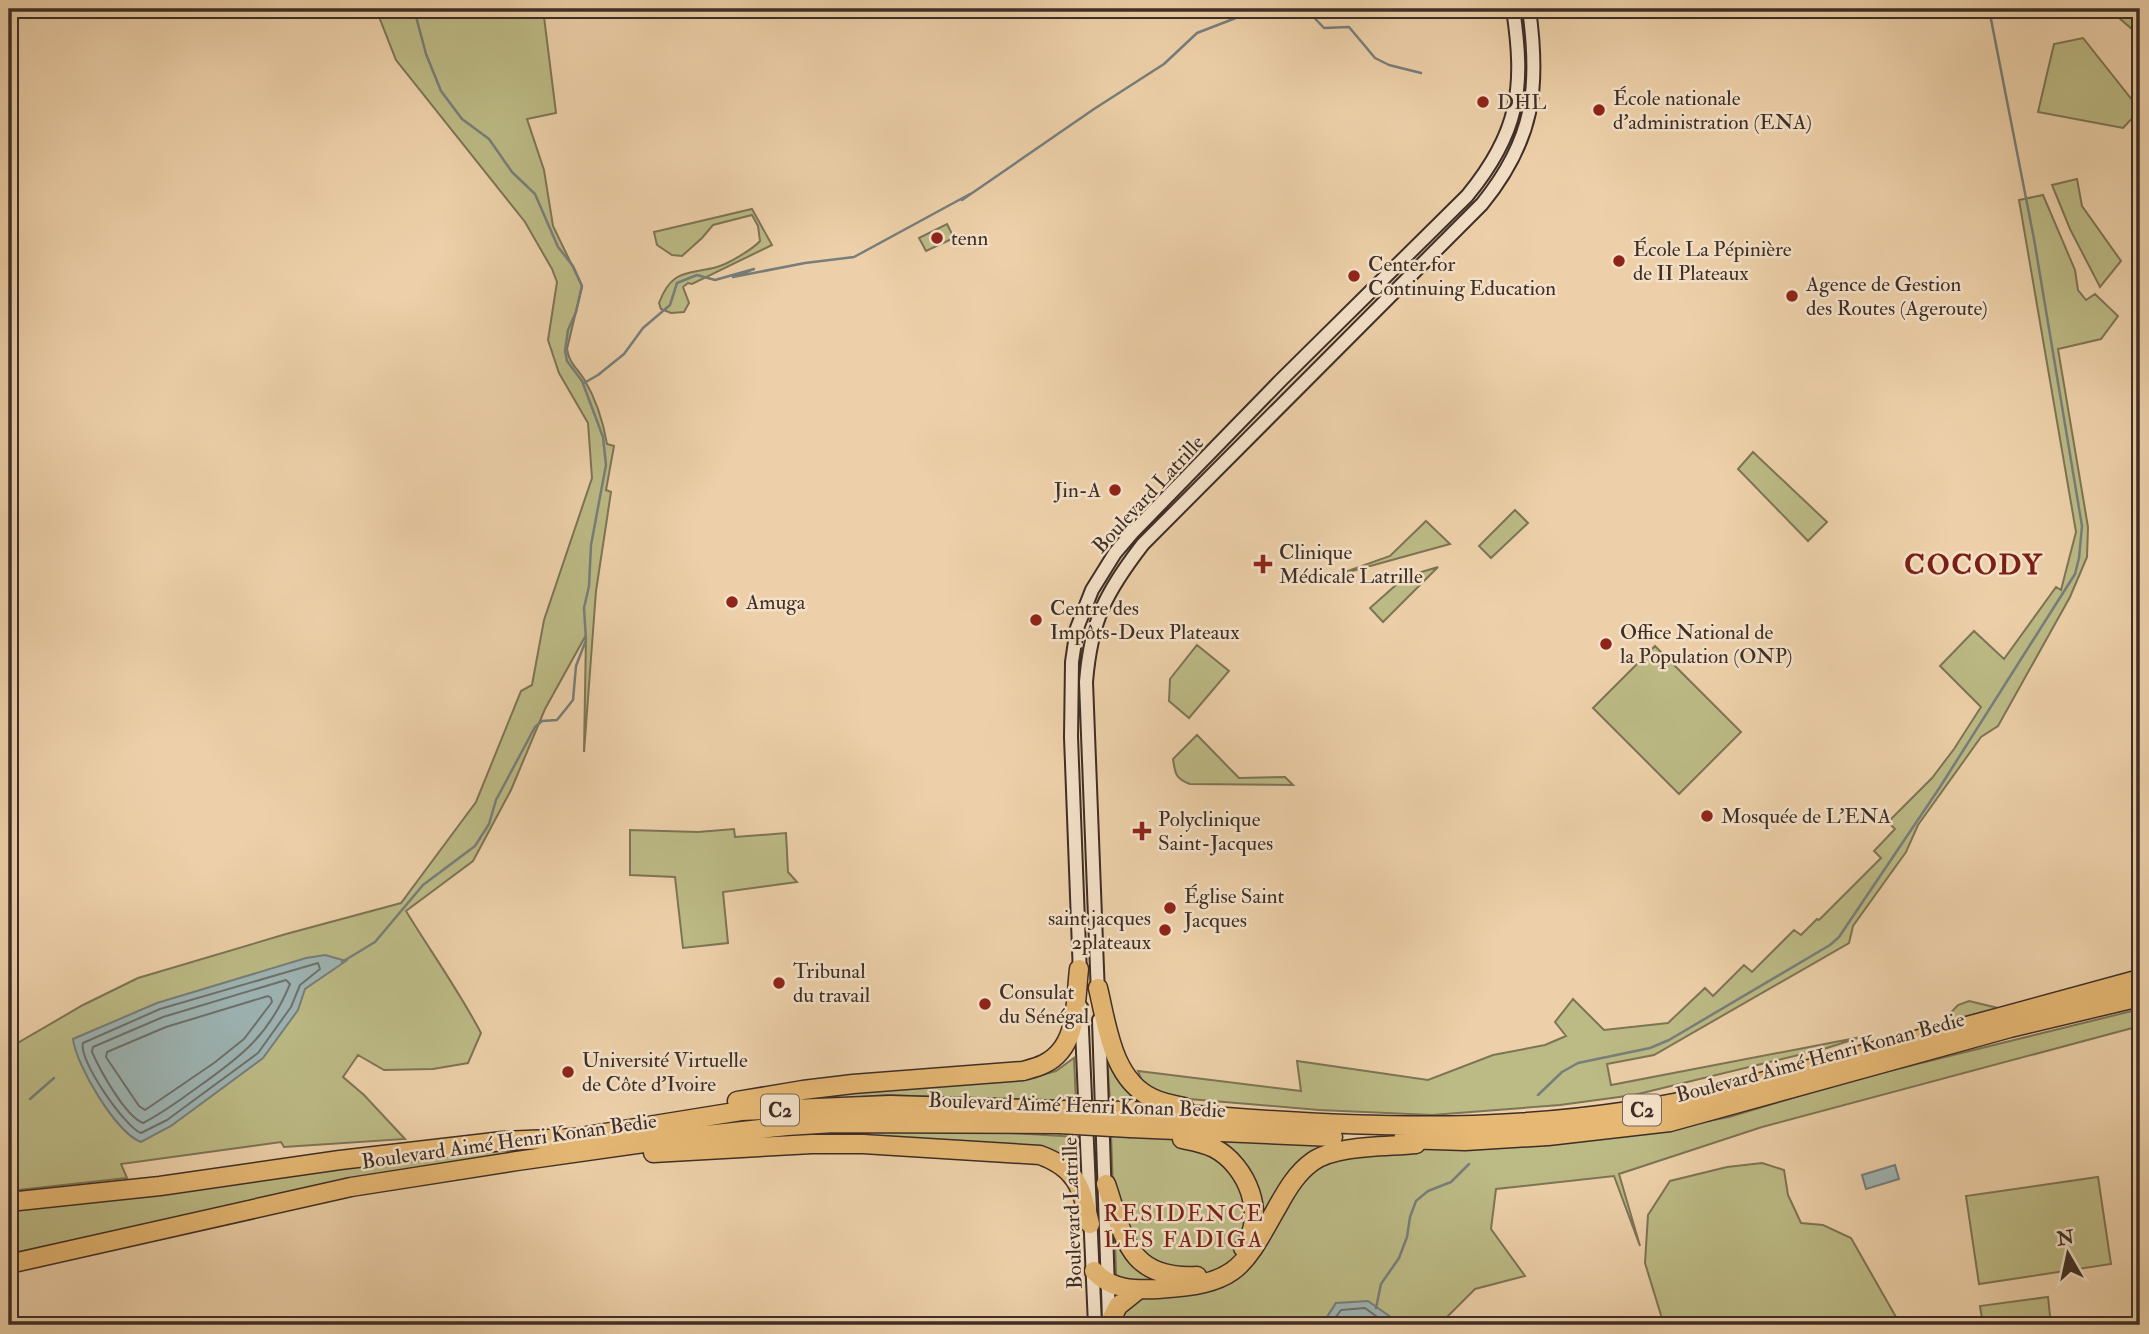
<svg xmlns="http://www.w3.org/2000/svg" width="2149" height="1334" font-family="'IM FELL Double Pica',serif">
<rect width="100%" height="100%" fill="#edd0a9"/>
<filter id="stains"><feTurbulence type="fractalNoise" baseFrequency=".00286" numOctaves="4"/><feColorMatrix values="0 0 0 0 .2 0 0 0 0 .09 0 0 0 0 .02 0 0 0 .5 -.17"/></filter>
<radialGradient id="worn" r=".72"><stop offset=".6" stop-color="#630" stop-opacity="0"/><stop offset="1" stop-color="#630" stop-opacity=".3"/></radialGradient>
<!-- green -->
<path fill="#bcba85" stroke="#7d7456" stroke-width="2" d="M376,9H543L556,113L527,119L544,170L553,226L582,286L567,349C569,363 577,368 584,379C596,399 603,421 607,444L614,446L606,490L611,492L596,591L584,752L586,635L545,709L511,790L473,861L406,911C431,952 459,991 481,1033L468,1063L433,1069L384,1070L358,1055L343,1077L364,1095L405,1139L284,1147L281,1142L121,1164L127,1178L9,1191V1048L83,1005L138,978L286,934L401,903L476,802L521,691L532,685L544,620L592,478L588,423L559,373L548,340L557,282L552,269L525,222L396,60Z
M2111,9H2140V36L2111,11Z
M2083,38L2140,110L2123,128L2038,112L2054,44Z
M2077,179L2082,206L2121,261L2100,287L2070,229L2052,185Z
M2043,195L2075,270L2078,290L2086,300L2095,294L2118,316L2101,339L2058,349L2088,527L2087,557L2070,597L1998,726L1981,737L1918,825L1906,852L1853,926L1849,943L1654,1055L1607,1064L1611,1085L1861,1037L1827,1048L1634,1095L1560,1105L1432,1115L1319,1110L1189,1099L1155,1091L1142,1081L1138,1071L1301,1091L1297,1061L1428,1080L1493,1055L1545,1045L1566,1036L1555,1022L1573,999L1604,1030L1668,1023L1705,988L1713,996L1744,965L1752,972L1794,930L1801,935L1817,919L1819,920L1881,858L1874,851L1895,829L1888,822L1932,778L1954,749L1981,707L1940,666L1974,631L2004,659L2056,587L2061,590L2076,532L2019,200Z
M752,209L772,245L692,284L688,283L683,287L689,303L684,312L671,313L661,309L659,303C672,268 688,275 717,267C728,264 753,249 760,241L758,226L752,215L713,225L702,238L682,256L672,255L657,245L654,232Z
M947,224L954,238L926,251L919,238Z
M1753,452L1827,522L1808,541L1738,469Z
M1515,510L1528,523L1491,558L1479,546Z
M1426,521L1450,544L1334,576L1390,556Z
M1438,567L1383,622L1370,608L1405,577Z
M1197,645L1229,671L1189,718L1169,701L1170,679Z
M1655,646L1741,732L1679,794L1593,708Z
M1197,735L1239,778L1285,777L1293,785L1190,784C1176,779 1175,774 1173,759Z
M734,829L735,837L786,833L788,872L797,882L723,892L728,943L683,948L675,877L630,875V830L698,832Z
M1969,1001L1998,1008L1941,1023L1958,1005Z
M2140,1009V1026L1762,1127L1619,1174L1640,1246L1614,1176L1496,1189L1491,1229L1525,1276L1475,1289L1439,1325H1395V1320L1336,1303L1322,1325H1118L1111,1135L1337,1144L1672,1128L1729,1117L1852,1080Z
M1106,1044L1163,1107L1110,1101Z
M1074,1058L1076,1101L886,1095L767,1104L844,1089L1024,1080L1056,1071Z
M944,1129L1078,1137L1079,1183L1056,1162L799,1138L842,1131Z
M511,1148L513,1159L175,1218L9,1254V1210L436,1155Z
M1762,1163L1784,1170L1788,1195L1801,1223L1823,1225L1851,1238L1896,1317L1893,1325H1664L1645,1263L1648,1215L1670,1181L1727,1167Z
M2098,1177L2111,1264L1979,1284L1966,1196Z
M2048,1297L2051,1325H1983L1980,1306Z"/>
<!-- water -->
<path fill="#9db4b3" stroke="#777e7b" stroke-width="2" d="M325,955L346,961L305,989L298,1010L263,1058L171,1126L141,1142C116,1133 76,1065 73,1039L157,1003L306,958Z
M1895,1165L1899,1179L1866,1189L1862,1175Z
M1368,1301L1395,1320V1325H1322L1336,1303Z"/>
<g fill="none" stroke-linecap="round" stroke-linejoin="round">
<!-- shore -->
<path stroke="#6e716c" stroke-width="2" d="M318,963L320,969L300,985L291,1007L258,1053L167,1120L141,1133C125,1127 78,1060 83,1043L160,1009Z
M286,980L290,984C269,1035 242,1056 198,1087C180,1100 163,1113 143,1123C125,1116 100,1070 92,1052L93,1047L163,1017Z
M268,996L271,998L272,1002L244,1039L214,1063L145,1110L139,1106L106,1057L107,1052L166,1027Z
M1330,1325L1341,1310L1365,1308L1388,1325"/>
<!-- stream -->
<path stroke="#777e7b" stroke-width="2.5" d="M1306,9L1324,28L1349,27L1375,58L1389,65L1421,73
M584,383L598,375L624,354L643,328L670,305L677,283L697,275L715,280L754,269L733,277L805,263L854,257L970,194L962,200L1094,109L1164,64L1197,33L1259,9
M342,962L375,942L423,885L475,846L489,824L496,800L535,727L542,721L557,720L573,700L576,666L586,640L584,608L589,586L591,545L606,465L603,437L582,381L567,361L565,351L568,330L576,312L582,286L573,266L558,247L535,194L512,172L489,139L462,119L441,91L426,54L414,9
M1538,1095L1562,1072L1578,1063L1650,1048L1669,1040L1830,945L1839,937L1940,787L2075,574L2079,558L2082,526L2034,239L1989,9
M30,1099L54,1078
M1376,1308L1381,1284L1399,1258L1407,1237L1410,1217L1416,1201L1428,1191L1451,1182L1469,1164"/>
<!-- secondary casing -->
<g stroke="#3e2e26" stroke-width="16">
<path id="secondary" d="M1080,975L1071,737L1072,662L1077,628L1092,590L1115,553L1132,533L1281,380L1467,196C1519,133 1525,88 1513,9
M1098,995L1086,682C1091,620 1106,592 1143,544L1482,204C1534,140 1540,88 1529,9
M1081,1007L1095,1325
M1099,1020L1109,1320"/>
</g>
<!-- highway casing -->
<g stroke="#3e2e26" stroke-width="21">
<path id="highway" d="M1098,988C1107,1025 1112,1079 1152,1098C1162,1103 1173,1105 1184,1107
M737,1101L803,1090L853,1084L1023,1071C1030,1069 1038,1067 1044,1064C1079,1047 1075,1002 1079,969
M1131,1111C1162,1114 1194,1114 1226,1117C1397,1130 1552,1133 1721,1093L2140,979
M1130,1128L1333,1137
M1182,1139C1192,1141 1204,1143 1214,1148C1247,1165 1268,1216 1243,1248
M1403,1139L1465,1141L1548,1136L1670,1122L2010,1028L2140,997
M653,1153L812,1144H863L1040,1155C1078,1169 1081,1188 1090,1224
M1106,1184C1124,1237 1128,1280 1197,1276
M9,1202L160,1186L340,1160L503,1141L574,1138L741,1111L890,1105L1059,1110
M9,1264L351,1187L517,1161L679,1138L787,1126L834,1123L1059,1124
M1094,1271C1111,1290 1134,1290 1158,1289C1238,1284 1242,1270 1279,1204C1288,1188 1297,1173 1312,1162C1335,1145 1387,1147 1416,1144
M1109,1324L1118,1306L1138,1290"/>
</g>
<!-- secondary -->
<use href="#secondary" stroke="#f3e0c7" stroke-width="12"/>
<!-- highway -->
<use href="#highway" stroke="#e6b874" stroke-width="18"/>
<!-- highway-bridge casing -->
<g stroke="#3e2e26" stroke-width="21" stroke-linecap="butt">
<path id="highway-bridge" d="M1059,1110L1131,1111
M1059,1124L1130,1128"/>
</g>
<!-- highway-bridge -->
<use href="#highway-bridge" stroke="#e6b874" stroke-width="18"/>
</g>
<!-- markers -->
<g fill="#8f2418" stroke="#f3e0c7" stroke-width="2.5">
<circle cx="1483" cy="102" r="7"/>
<circle cx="1599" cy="110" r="7"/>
<circle cx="937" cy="238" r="7"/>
<circle cx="1619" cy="261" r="7"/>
<circle cx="1354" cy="276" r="7"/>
<circle cx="1792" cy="296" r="7"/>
<circle cx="1115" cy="490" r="7"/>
<path d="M1259.5 553.5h7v7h7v7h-7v7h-7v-7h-7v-7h7z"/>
<circle cx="732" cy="602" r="7"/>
<circle cx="1036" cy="620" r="7"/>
<circle cx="1606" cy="644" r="7"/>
<circle cx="1707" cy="816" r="7"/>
<path d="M1138.5 820.5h7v7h7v7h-7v7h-7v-7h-7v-7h7z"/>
<circle cx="1170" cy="908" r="7"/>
<circle cx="1165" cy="930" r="7"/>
<circle cx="779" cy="983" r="7"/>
<circle cx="985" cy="1004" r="7"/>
<circle cx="568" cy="1072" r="7"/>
</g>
<g text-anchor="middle" stroke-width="5" stroke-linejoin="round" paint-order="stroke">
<!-- shield labels -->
<g fill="#f3e0c7" stroke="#746356" stroke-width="2">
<rect x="761" y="1094.5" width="38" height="31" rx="5"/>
<rect x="1623" y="1094.5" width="38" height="31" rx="5"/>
</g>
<g font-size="19" font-weight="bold" fill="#3e2e26">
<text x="780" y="1117">C2</text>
<text x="1642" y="1117">C2</text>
</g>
<!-- poi labels -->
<g font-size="21" fill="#3e2e26" stroke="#f3e0c7" text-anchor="start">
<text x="1613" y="105">École nationale<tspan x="1613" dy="24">d'administration (ENA)</tspan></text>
<text x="1497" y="109">DHL</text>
<text x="951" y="245">tenn</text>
<text x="1633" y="256">École La Pépinière<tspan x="1633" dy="24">de II Plateaux</tspan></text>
<text x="1368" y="271">Center for<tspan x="1368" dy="24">Continuing Education</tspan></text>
<text x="1806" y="291">Agence de Gestion<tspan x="1806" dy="24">des Routes (Ageroute)</tspan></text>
<text x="1101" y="497" text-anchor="end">Jin-A</text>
<text x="1279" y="559">Clinique<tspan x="1279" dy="24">Médicale Latrille</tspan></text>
<text x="746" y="609">Amuga</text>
<text x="1050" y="615">Centre des<tspan x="1050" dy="24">Impôts-Deux Plateaux</tspan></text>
<text x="1620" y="639">Office National de<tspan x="1620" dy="24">la Population (ONP)</tspan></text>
<text x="1721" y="823">Mosquée de L'ENA</text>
<text x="1158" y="826">Polyclinique<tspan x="1158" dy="24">Saint-Jacques</tspan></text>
<text x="1184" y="903">Église Saint<tspan x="1184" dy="24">Jacques</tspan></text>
<text x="1151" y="925" text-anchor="end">saint jacques<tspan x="1151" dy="24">2plateaux</tspan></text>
<text x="793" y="978">Tribunal<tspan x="793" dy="24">du travail</tspan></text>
<text x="999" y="999">Consulat<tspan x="999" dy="24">du Sénégal</tspan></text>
<text x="582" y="1067">Université Virtuelle<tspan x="582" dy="24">de Côte d'Ivoire</tspan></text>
</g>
<!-- street labels -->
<g font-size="21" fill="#3e2e26" stroke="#f3e0c7">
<text transform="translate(1148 494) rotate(-47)" y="7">Boulevard Latrille</text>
<text transform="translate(1820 1057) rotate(-15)" y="7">Boulevard Aimé Henri Konan Bedie</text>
<text transform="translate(1077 1105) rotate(2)" y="7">Boulevard Aimé Henri Konan Bedie</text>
<text transform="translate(509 1141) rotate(-8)" y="7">Boulevard Aimé Henri Konan Bedie</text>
<text transform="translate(1072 1213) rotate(-92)" y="7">Boulevard Latrille</text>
</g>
<!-- neighbourhood labels -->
<g font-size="23" letter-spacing="2" fill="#7a1f14" stroke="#f3e0c7">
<text x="1184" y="1221">RESIDENCE<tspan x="1184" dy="26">LES FADIGA</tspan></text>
</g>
<!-- district labels -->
<g font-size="28" font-weight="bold" letter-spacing="2" fill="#7a1f14" stroke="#f3e0c7">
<text x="1974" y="574">COCODY</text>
</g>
</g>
<!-- margin -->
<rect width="2149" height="1334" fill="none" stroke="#edd0a9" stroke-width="35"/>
<rect x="10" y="10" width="2128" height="1313" fill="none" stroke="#3e2e26" stroke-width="3.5"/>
<rect x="18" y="18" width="2114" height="1299" fill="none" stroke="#3e2e26" stroke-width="2"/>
<!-- north arrow -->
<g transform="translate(2068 1254) rotate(351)" stroke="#f3e0c7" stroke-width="5" paint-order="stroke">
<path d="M0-5L12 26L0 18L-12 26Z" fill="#3e2e26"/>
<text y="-10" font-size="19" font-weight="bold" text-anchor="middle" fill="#3e2e26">N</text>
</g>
<rect width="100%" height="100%" filter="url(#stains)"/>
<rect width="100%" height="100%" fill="url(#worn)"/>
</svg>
